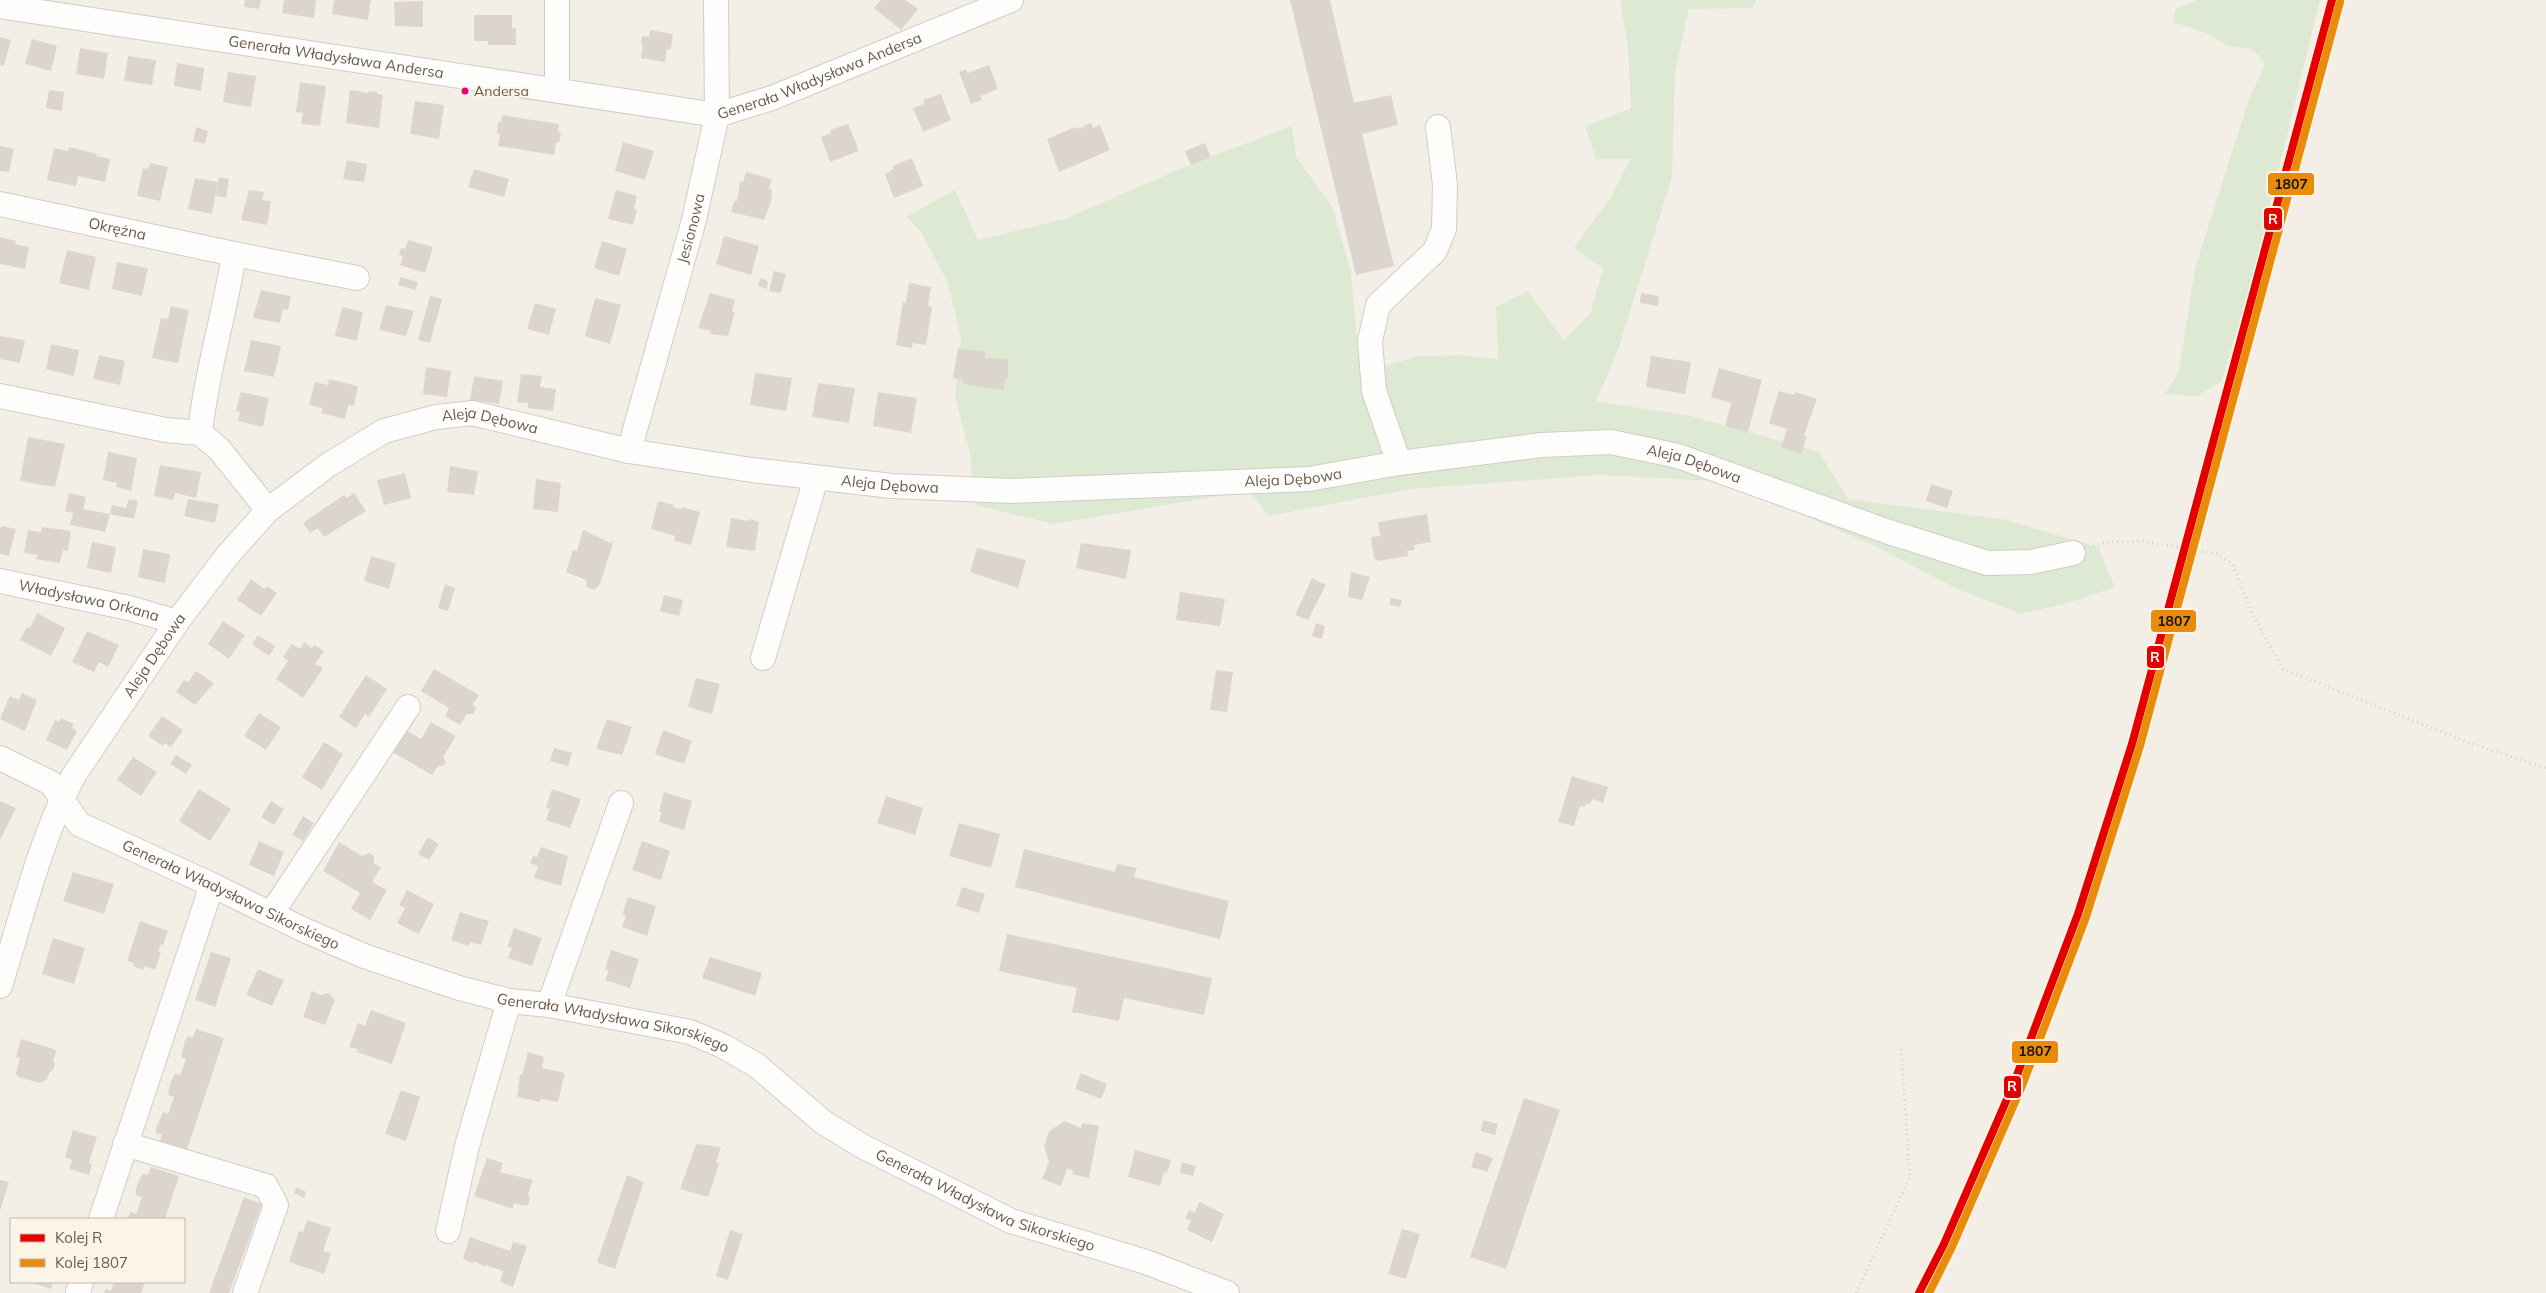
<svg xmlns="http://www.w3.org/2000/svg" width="2546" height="1293" font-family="Mulish,sans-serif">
<rect width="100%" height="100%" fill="#f3efe7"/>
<!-- green -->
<path fill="#dee9d3" d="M1620,0H1756L1753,8L1689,9L1675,72L1672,177L1617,353L1596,401L1690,416L1819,452L1848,499L2007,520L2098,547L2115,587L2068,603L2021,614L1957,589L1875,546L1784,507L1714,481L1601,475L1410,489L1269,516L1249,491L1054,524L975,505L970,453L955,397L961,338L947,281L921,232L906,217L955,190L978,240L1065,219L1189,165L1292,126L1296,157L1332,206L1351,272L1360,373L1420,356L1459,355L1498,359L1496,307L1528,291L1564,341L1591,312L1603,268L1574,248L1611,197L1630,159H1596L1585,126L1631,108L1628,47Z
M2197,0H2320L2253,275L2222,381L2197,396L2165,394L2179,371L2195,268L2247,105L2265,63L2252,49L2227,46L2207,33L2172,22L2176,9Z"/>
<!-- building -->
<path fill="#dcd5cd" d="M245,0H261L259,9L244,7Z
M284,0H316L314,18L282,13Z
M334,0H371L368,20L332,14Z
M881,0H905L918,9L901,30L874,8Z
M1290,0H1330L1354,103L1391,95L1398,125L1362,134L1394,266L1356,275Z
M423,1V27L395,26L394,2Z
M474,15H512V29L516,28V45H488V41H474Z
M650,30L673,34L671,49H667L665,62L641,58L643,45L641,44L642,36L649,37Z
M0,37L11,40L4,66L0,65Z
M32,39L57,46L51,71L25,64Z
M80,48L108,53L104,79L76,74Z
M128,56L156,60L152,85L124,81Z
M177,63L204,68L201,91L174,86Z
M989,65L998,89L980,96L982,100L971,104L959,72L966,69L968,73Z
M228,72L256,76L251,107L223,102Z
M300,82L326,86L320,126L301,124L303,113L296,112Z
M49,90L64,92L62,111L46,108Z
M350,90L368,93L369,91L377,92L378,94L383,95L379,128L346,123Z
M941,94L951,120L923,132L913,108L924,104L923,100Z
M415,101L444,105L439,139L410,134Z
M502,115L559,124L558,132H561L559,143H556L554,155L498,146L500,134H497L498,122H501Z
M1091,123L1093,128L1100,125L1110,150L1059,172L1047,139L1075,127L1076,129L1083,127L1084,132V126Z
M848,124L859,151L830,162L821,137L831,133L830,130Z
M196,127L208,131L205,144L193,141Z
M623,142L654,151L645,180L615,171Z
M1205,143L1211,157L1191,165L1185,151Z
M0,146L14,149L9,172L0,171Z
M69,147L97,154L96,156L110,159L105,182L78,176L76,186L47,180L54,148L68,151Z
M912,158L923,186L894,198L885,174L894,169L893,166Z
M347,160L367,164L364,182L343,179Z
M150,163L168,167L160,201L137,196L143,168L148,169Z
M474,169L509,179L504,197L468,187Z
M746,172L772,179L769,189L772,190L771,202L764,220L731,212L734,201H737L740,181L743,182Z
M219,177L229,179L226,198L216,196Z
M195,178L218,182L212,214L188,209Z
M249,190L264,192L262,200L271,201L267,225L241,220Z
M616,190L637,196L634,209L637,210L633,225L608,219Z
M724,236L759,246L751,275L716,264Z
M0,237L16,241L15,244L29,247L25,269L0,264Z
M408,240L433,247L425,273L400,265L403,256L399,255L401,248L405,249Z
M602,241L627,249L619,276L594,268Z
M67,250L96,257L89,290L59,283Z
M117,262L148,268L142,296L112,289Z
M774,271L786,274L781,293L769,291Z
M401,277L418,282L415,290L398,285Z
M760,278L768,281L767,289L758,286Z
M909,283L931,287L928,306L932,307L926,345L913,343L912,348L896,345L903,302L906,303Z
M261,290L291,296L288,310L283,309L280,323L253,318Z
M710,293L735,300L732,311L735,312L728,336L710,334L711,331L698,328Z
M1641,293L1659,296L1658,306L1640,303Z
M430,296L442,299L430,343L418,340Z
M595,298L621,305L610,344L585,336Z
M535,303L556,309L549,335L527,329Z
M386,305L414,311L406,336L379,330Z
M171,306L189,310L178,363L152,358L161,318L168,319Z
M342,307L363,312L357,341L335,336Z
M0,336L25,340L20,363L0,359Z
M251,340L281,346L274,377L244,371Z
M51,344L79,350L74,376L46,369Z
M958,348L986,352L985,358L1008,359V379H1005L1004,390L963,384V380L953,378Z
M99,355L125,361L120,385L93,379Z
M1651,356L1691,362L1685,394L1646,387Z
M426,367L451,371L447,397L423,394Z
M1719,368L1762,380L1748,432L1725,426L1731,403L1711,397Z
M755,373L792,378L786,411L750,405Z
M521,374L542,376L540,387L556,389L553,411L528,408V403L517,402Z
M474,376L503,381L499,404L470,400Z
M329,379L358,386L354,406L348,405L345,419L321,413L323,408L309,405L315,382L328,385Z
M818,383L855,388L849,423L812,417Z
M1779,391L1794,395L1796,392L1817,399L1804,435L1807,436L1801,454L1781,447L1787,429L1769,423Z
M241,392L269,398L263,427L238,421L240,412L236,411Z
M878,392L917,398L911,433L873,426Z
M28,437L65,444L55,487L20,481Z
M108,452L137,458L131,491L116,487L117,483L103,480Z
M160,465L201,472L196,498L175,493L173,500L154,496Z
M450,466L478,471L474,495L447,492Z
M405,473L411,498L384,505L377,480Z
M536,479L561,483L558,512L533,509Z
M1931,484L1953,491L1947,508L1926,501Z
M69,493L86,497L83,509L110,514L105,532L70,525L73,513L65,511Z
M354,493L366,511L324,537L318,528L310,533L303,523L344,495L347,498Z
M129,499L138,501L134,519L110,514L112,505L126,508Z
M188,499L219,504L215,523L184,516Z
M658,501L674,505L673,507L682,509V507L700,512L691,545L674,541L675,536L651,529Z
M1427,514L1431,542L1414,545L1415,550L1407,551L1408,556L1378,561L1374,558L1371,537L1380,536L1378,522Z
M731,518L748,521L751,519L759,522L755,551L726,547Z
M2,526L16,529L9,556L0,554V529Z
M42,527L71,531L68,551L63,550L60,563L36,559L38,555L24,553L28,530L41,532Z
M583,530L611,543L614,540L600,584L595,590L587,587L586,580L566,572L573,550L577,551Z
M92,542L116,547L111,573L87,568Z
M1081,543L1131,550L1126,579L1076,568Z
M977,548L1026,560L1018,588L970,572Z
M143,549L170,554L165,583L138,577Z
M371,556L396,563L389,589L364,581Z
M1351,572L1370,577L1362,600L1348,597Z
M1312,578L1326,585L1308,620L1295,615Z
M251,579L265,589L267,586L277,593L261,616L237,600Z
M445,584L455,588L448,611L438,608Z
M1180,592L1225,599L1220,626L1176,620Z
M664,595L683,600L679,616L660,611Z
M1391,598L1402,600L1400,607L1389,605Z
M37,613L65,628L51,656L20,640L27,627L30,628Z
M223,621L245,635L229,659L208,644Z
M1316,623L1325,626L1322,639L1312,636Z
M87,631L119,645L108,667L99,662L94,672L72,662Z
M258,635L275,646L269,656L252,644Z
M304,642L312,648L314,645L324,651L315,664L323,668L303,698L276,679L288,661L283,657L292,644L300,649Z
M434,669L479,695L473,704L476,709L473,714H467L460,725L445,716L449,708L421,691Z
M1216,670L1233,672L1227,712L1210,710Z
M196,671L214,683L195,705L176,692L184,680L188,682Z
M366,675L387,689L369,717L365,714L356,728L339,717Z
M696,678L720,684L712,714L688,707Z
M22,693L37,700L25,731L0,719L10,696L19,700Z
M259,713L281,727L266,750L244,736Z
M162,716L183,730L171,747L165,743L163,746L148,736Z
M61,718L74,724L72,728L77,731L67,750L46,740L55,720L59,722Z
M607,719L632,727L622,755L596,749Z
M431,722L456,736L443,757L446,762L443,766H438L432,775L389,750L403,728L421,739Z
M663,730L692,741L684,764L655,754Z
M324,742L343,754L322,790L302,777Z
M554,748L572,753L568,766L550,761Z
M176,755L192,765L186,774L170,764Z
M133,757L157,772L141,796L117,780Z
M1572,776L1608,787L1603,803L1592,799L1590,804L1586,803L1585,807L1580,806L1574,826L1558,822Z
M199,789L231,809L210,841L179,821Z
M552,789L581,799L570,828L546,820L550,809L546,808Z
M664,792L692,801L684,830L659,822L662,812L659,811Z
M886,796L923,808L915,835L877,823Z
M0,801L16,808L0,840Z
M271,801L284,809L274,825L261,817Z
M303,816L314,823L303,841L292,835Z
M959,823L1000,834L991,868L949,856Z
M428,837L439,844L429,860L418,854Z
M259,841L284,852L274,876L249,865Z
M642,841L670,851L661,880L632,870Z
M339,842L362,856L369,853L374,856V864L381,867L372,882L387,890L370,920L351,909L360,893L323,871Z
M541,847L568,856L561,886L534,878L538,866L530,863L533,856L537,857Z
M1024,849L1115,872L1117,864L1137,868L1134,877L1229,901L1220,939L1015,887Z
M73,872L114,884L104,914L63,901Z
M962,887L985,894L979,913L956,906Z
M407,890L434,904L419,934L397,923L405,908L399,905Z
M628,897L656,906L647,936L622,927L626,916L622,915Z
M460,912L489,921L481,945L470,942L468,946L451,940Z
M140,921L168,931L163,945L161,944L158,952H161L155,970L144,966L143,970L133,966L134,963L127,961Z
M514,928L542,938L532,966L508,958L512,948L507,947Z
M1007,934L1212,978L1204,1015L1124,998L1119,1021L1072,1012L1077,988L999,971Z
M53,938L85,948L74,984L42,974Z
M611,950L639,959L630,988L605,980L609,970L605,969Z
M211,952L231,958L215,1007L195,1000Z
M710,957L762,973L755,996L702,978Z
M258,969L284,980L272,1006L246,995Z
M312,991L321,995L329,993L335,1000L325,1025L303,1017Z
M371,1010L406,1023L392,1064L357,1052L358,1049L349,1047L358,1023L365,1026Z
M196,1029L224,1038L186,1153L159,1144L162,1135L156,1133V1128L163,1112L168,1114L174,1097L168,1095L170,1084L175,1074L180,1075L186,1059L181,1057L185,1040L188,1036L193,1038Z
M21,1039L57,1050L53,1060L55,1065L53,1070L49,1073L47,1079L40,1083L18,1077L16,1073L20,1058L16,1057Z
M528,1052L544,1057L542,1068L565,1073L558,1102L541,1099L540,1102L517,1097L520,1074L522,1075Z
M1081,1073L1107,1084L1101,1099L1075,1089Z
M401,1090L420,1097L406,1141L385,1134Z
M1524,1098L1560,1110L1506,1269L1470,1257Z
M1483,1120L1498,1124L1495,1135L1481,1131Z
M1065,1121L1081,1128L1082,1123L1099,1126L1089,1178L1072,1174L1073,1170L1067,1169L1061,1186L1042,1179L1049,1162L1044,1146L1049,1131Z
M73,1130L97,1137L89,1163L92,1164L89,1175L69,1169L72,1160L65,1157Z
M696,1144L721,1147L716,1162L719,1164L708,1197L680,1189Z
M1135,1150L1171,1160L1167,1173L1164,1172L1160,1186L1128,1177Z
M1476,1152L1493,1158L1487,1172L1471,1167Z
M487,1158L503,1163L500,1172L533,1180L528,1194L530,1198L528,1205L523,1206L514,1203L513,1209L474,1196Z
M1182,1162L1196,1166L1193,1176L1180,1173Z
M151,1167L179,1176L165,1219H127L131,1212L136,1214L142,1197L136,1195V1189L140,1178L143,1174L148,1175Z
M627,1175L644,1182L615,1269L597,1262Z
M0,1180L9,1182L0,1211Z
M297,1187L306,1192L304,1198L294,1193Z
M244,1197L262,1204L229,1293H209Z
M1199,1202L1224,1214L1212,1242L1187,1230L1191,1221L1185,1218L1189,1210L1195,1213Z
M307,1220L331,1228L323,1251L331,1253L324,1274L289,1262L299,1231L303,1232Z
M1402,1229L1420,1234L1406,1279L1388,1274Z
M730,1230L743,1234L728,1280L716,1276Z
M470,1237L510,1251L513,1242L527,1246L513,1287L500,1282L503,1271L485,1265V1267L474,1261L473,1264L463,1258Z
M29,1282H53L51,1289Z
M114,1282H145L141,1293H104L106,1289L111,1291Z"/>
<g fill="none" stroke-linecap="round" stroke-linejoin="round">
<!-- minor casing -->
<g stroke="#d2ccc6" stroke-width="26">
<g id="minor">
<path d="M557,0V90"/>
<path id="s1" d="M0,6L717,115L772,98L1011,0"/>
<path id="s2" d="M0,204L234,254C225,314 206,373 200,433"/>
<path d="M234,254L357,278"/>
<path d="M0,396L166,430L200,433L219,449L268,510"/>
<path id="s3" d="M629,451L694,220L717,115L716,0"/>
<path d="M1399,463L1374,391L1370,341L1378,305L1435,251L1444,229L1445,185L1438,127"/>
<path id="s4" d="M0,581L129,608L177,622"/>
<path d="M763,658L816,478"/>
<path id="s5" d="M0,758L51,783L79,824L212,885L302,929L364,956L459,988L509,1001L549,1005L690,1032L723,1046L756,1065L823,1122L862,1146L1011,1221L1146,1262L1227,1293"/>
<path d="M271,914L408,707"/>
<path id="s6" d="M0,986C22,916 40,840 74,775L177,622L227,556L268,510L328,465L384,431L436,417L472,413L629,451L752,470L892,486L1012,491L1309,479L1399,463L1542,445L1611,442L1678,456L1886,531L1987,563L2031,562L2073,553"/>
<path d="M549,1005L621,803"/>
<path d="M125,1144L266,1186L276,1205L245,1293"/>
<path d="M101,1219L212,885"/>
<path d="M448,1231L467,1146L509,1001"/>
<path d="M78,1293L81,1282"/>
</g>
</g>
<!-- path -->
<path stroke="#d5cfc9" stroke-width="3" stroke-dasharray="1 4" stroke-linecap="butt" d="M2093,546L2104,542L2142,541L2217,554L2232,564L2255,619L2283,669L2467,742L2546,768
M1856,1293L1910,1177L1901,1049"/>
<!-- minor -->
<use href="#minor" stroke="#fdfdfb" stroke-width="24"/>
<!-- rail-1 casing -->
<g stroke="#fcf5e7" stroke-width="11">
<path id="rail-1" d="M1919,1293L1944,1244L2014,1083L2078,914L2132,744L2332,0"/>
</g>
<!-- rail-2 casing -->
<g stroke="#fcf5e7" stroke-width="11">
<path id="rail-2" d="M1929,1293L1952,1247L2022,1086L2086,917L2140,746L2340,2"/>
</g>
<!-- rail-1 -->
<use href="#rail-1" stroke="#e50000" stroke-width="8"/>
<!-- rail-2 -->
<use href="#rail-2" stroke="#e98c0b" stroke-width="8"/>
</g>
<!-- markers -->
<circle fill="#e5007d" stroke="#fcf5e7" stroke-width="2" cx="465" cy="91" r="4.5"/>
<g text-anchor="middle" stroke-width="4" stroke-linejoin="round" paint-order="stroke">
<!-- bus labels -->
<g font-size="14" fill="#6d594b" stroke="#fcf5e7" text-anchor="start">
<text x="474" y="96">Andersa</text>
</g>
<!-- street labels -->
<g font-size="15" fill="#6d594b" stroke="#fcf5e7">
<text dy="5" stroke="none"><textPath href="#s1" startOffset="340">Generała Władysława Andersa</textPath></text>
<text dy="5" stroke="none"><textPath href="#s1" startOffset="835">Generała Władysława Andersa</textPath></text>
<text dy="5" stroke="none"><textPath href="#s2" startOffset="120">Okrężna</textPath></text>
<text dy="5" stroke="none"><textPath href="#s3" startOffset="231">Jesionowa</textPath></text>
<text dy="5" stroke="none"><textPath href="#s6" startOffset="802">Aleja Dębowa</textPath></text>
<text dy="5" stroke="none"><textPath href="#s6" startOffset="2018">Aleja Dębowa</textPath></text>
<text dy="5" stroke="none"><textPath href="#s6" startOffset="1612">Aleja Dębowa</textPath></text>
<text dy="5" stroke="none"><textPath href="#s6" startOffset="1208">Aleja Dębowa</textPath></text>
<text dy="5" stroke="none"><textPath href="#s4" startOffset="91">Władysława Orkana</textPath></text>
<text dy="5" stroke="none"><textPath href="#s6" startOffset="368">Aleja Dębowa</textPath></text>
<text dy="5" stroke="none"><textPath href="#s5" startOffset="274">Generała Władysława Sikorskiego</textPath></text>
<text dy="5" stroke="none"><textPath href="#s5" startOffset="679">Generała Władysława Sikorskiego</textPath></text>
<text dy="5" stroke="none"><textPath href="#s5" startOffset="1099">Generała Władysława Sikorskiego</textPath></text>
</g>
</g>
<g stroke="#fcf5e7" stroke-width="2">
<rect x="2267" y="172" width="48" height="24" rx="5" fill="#e98c0b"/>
<rect x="2263" y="207" width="20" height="24" rx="5" fill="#e50000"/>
<rect x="2150" y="609" width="47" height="24" rx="5" fill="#e98c0b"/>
<rect x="2146" y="645" width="19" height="24" rx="5" fill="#e50000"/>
<rect x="2011" y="1040" width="48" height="24" rx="5" fill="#e98c0b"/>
<rect x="2003" y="1075" width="19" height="24" rx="5" fill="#e50000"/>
</g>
<g font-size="14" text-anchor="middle" font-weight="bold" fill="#fff">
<text x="2273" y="224">R</text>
<text x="2155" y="662">R</text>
<text x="2012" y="1091">R</text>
</g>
<g font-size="14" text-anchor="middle" font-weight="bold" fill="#111">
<text x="2291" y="189">1807</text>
<text x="2174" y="626">1807</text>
<text x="2035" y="1056">1807</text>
</g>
<!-- legend -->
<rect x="10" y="1218" width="175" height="65" fill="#fcf5e7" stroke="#c3b7a9"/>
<rect x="20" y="1234" width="25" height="8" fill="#e50000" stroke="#c3b7a9"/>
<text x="55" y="1243" font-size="15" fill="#6d594b">Kolej R</text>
<rect x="20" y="1259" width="25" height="8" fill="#e98c0b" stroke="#c3b7a9"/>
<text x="55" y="1268" font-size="15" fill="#6d594b">Kolej 1807</text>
</svg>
